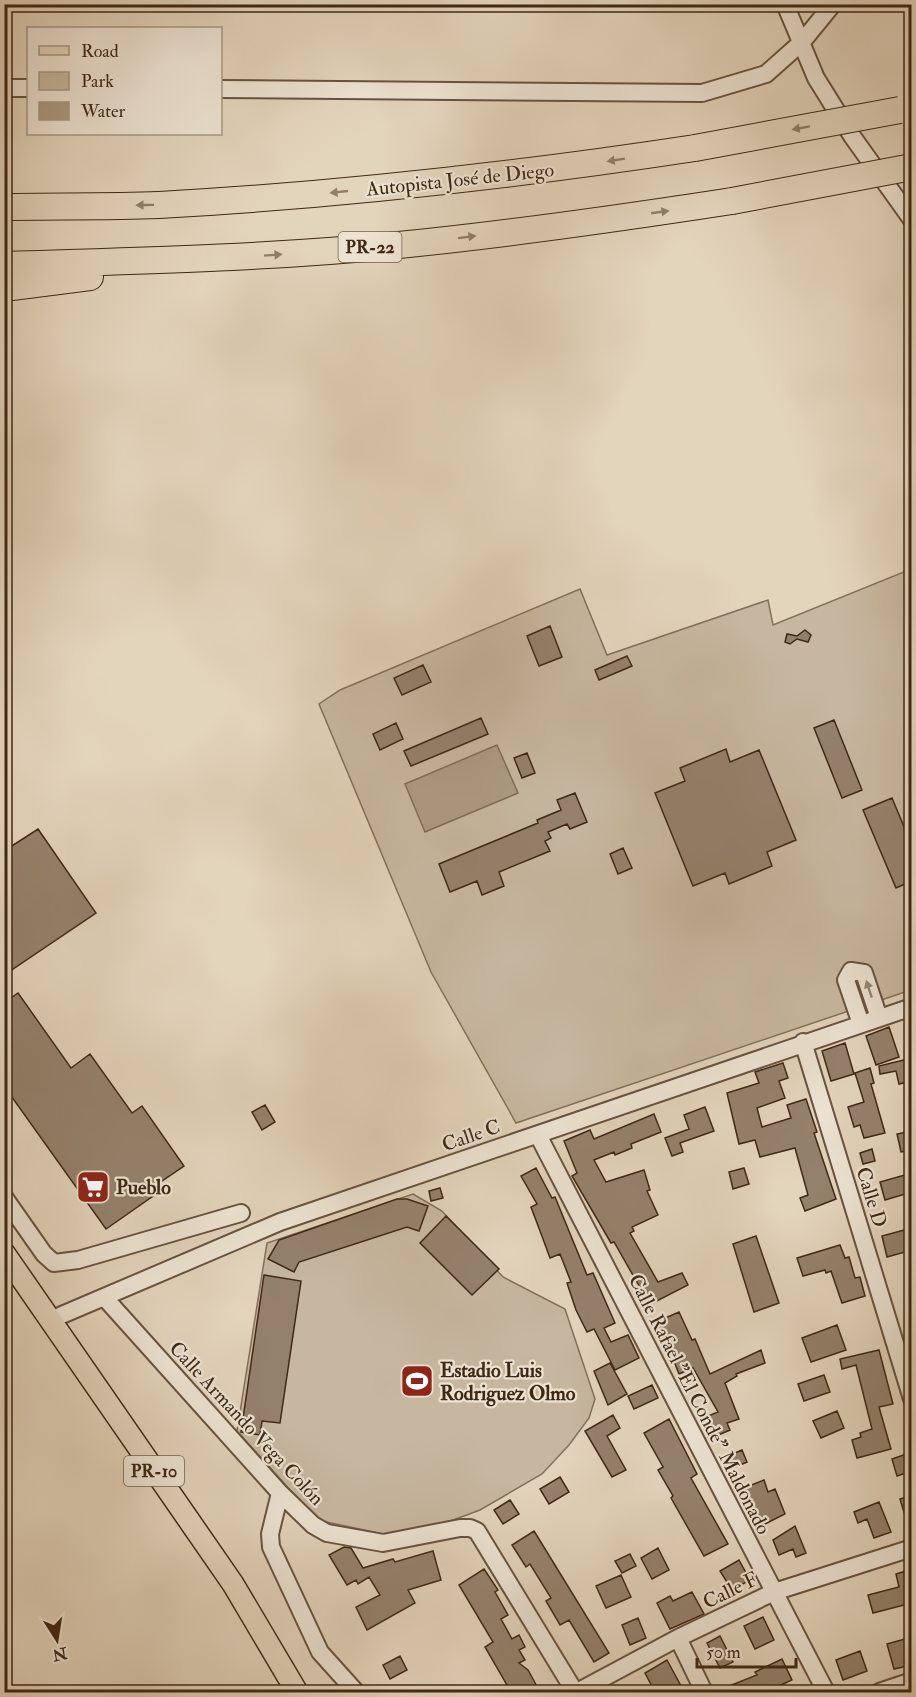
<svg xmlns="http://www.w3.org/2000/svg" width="916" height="1697" font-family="'IM FELL Double Pica',serif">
<rect width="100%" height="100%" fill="#e3d4bc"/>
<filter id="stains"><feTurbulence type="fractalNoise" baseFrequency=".00333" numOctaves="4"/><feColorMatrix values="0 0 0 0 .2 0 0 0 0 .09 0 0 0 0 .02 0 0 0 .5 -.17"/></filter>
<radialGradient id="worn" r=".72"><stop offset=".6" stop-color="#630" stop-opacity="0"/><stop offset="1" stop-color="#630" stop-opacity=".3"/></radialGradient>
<!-- green -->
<path fill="#c7b7a0" stroke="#83705a" stroke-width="1.5" d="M911,569V990L516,1123L431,972L319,704L340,690L580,589L607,655L768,600L773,625Z
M413,1194L442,1211L503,1277L565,1309L595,1399L589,1418L569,1445L542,1474L480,1510L437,1526L393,1536L317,1520L237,1431L267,1243Z"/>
<!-- water -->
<path fill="#ab9a83" stroke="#806c57" stroke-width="1.5" d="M497,745L518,793L425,832L405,784Z"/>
<!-- building -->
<path fill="#94816c" stroke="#3f2815" stroke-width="1.5" d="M550,626L562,657L539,666L527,636Z
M805,630L811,635L808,642L797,639L790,644L785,642L787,634L797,636Z
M627,656L632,666L599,680L595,670Z
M423,665L431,682L402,695L394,678Z
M481,718L488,734L411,766L404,751Z
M834,720L862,790L842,798L814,728Z
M396,723L403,739L380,750L373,734Z
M726,749L730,762L759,750L796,840L767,852L772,866L729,884L725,873L693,886L655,793L685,781L680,768Z
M527,753L535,773L522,778L514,758Z
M575,793L587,822L570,829L567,824L548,832L551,838L545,841L550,851L499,872L504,886L482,895L477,881L450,892L439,864L538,823L537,820L561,810L557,800Z
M892,798L912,846V881L896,888L863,810Z
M38,829L96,913L4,975V851Z
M623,848L632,868L618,874L610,854Z
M18,993L71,1068L90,1054L132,1113L142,1106L184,1166L152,1188L156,1194L106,1229L4,1086V1003Z
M889,1027L899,1057L876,1065L866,1036Z
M845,1043L854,1074L831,1081L822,1051Z
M912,1058V1069H909L912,1081L899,1084L896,1071L880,1074L879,1066Z
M783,1063L788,1078L779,1081L785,1098L757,1108L762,1127L791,1118L787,1105L806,1099L817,1132L814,1133L836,1199L805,1211L800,1198L808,1195L795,1148L760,1157L755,1140L739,1144L727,1093L759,1083L755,1072Z
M870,1068L874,1083L871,1084L885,1133L864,1138L860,1125L854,1127L848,1107L864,1102L855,1073Z
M265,1105L275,1122L262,1130L252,1112Z
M705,1107L714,1131L680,1143L683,1152L672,1156L665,1138L689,1129L684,1115Z
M654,1114L661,1132L631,1144L632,1148L615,1155L614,1152L594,1160L606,1182L644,1170L650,1190L647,1191L658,1215L632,1227L634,1231L630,1233L658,1282L682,1273L688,1285L647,1306L640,1292L642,1291L614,1242L611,1243L572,1176L577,1173L564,1141L590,1130L594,1139Z
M912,1131V1150L901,1152L897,1134Z
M872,1149L875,1161L863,1164L860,1153Z
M536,1168L552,1198L555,1197L587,1275L593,1273L615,1323L604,1328L611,1342L628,1335L639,1358L615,1370L594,1329L587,1332L576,1310L567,1283L571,1282L560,1254L550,1258L543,1239L531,1207L537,1204L521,1176Z
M744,1168L749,1184L733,1189L729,1172Z
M912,1173V1192L885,1200L880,1182Z
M440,1188L443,1198L431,1201L429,1191Z
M397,1199H407L428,1206L419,1231L407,1227L299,1262L294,1272L268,1259L279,1240Z
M446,1216L499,1269L472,1295L420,1243Z
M908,1229L912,1250L887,1257L882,1236Z
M756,1236L779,1303L754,1312L733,1244Z
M840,1245L845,1258L849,1257L855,1278L860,1277L865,1296L842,1303L831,1271L826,1273L825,1270L803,1276L797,1258Z
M264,1275L301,1281L280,1423L262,1421L260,1435L241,1432Z
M679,1312L692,1340L695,1339L710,1374L761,1350L765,1363L736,1374L737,1376L725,1383L739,1419L727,1423L730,1430L709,1439L701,1419L718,1412L693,1368L679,1374L667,1343L664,1344L654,1323Z
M837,1325L846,1350L811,1362L802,1338Z
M879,1350L893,1404L879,1407L891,1449L857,1458L852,1440L861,1437L860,1433L872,1429L856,1365L842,1369L840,1359Z
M610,1363L627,1394L608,1405L594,1371Z
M824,1375L830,1392L804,1401L798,1384Z
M652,1385L658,1398L634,1409L628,1396Z
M837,1411L844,1428L821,1438L813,1421Z
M613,1415L620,1428L607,1436L626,1470L612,1477L585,1431Z
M669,1419L697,1474L691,1478L728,1544L704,1556L671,1498L673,1496L658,1470L663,1467L644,1433Z
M742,1450L747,1462L726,1471L721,1459Z
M912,1452V1471L897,1476L892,1459Z
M560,1477L569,1492L549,1504L540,1489Z
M764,1480L768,1492L775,1489L785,1514L763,1525L756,1510L753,1511L744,1488Z
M912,1495V1528L909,1529L900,1499Z
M510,1500L519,1514L503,1524L494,1510Z
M879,1502L891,1532L874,1538L867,1519L858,1523L854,1512Z
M795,1526L806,1553L796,1557L793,1549L779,1555L773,1540Z
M534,1531L609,1653L594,1662L569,1620L560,1625L546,1601L551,1598L530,1564L526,1567L512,1545Z
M344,1547L351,1548L363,1568L393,1559L395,1562L433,1551L441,1580L408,1590L415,1603L367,1630L356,1607L380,1595L369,1577L358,1584L356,1580L347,1585L329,1555Z
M658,1548L669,1570L652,1579L641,1558Z
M630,1554L636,1566L622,1573L615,1561Z
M739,1560L750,1580L732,1590L720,1571Z
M484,1569L498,1590L495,1592L508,1615L501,1619L512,1639L519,1635L525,1647L519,1650L525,1660L519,1663L528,1670L540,1692H511L485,1647L493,1642L459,1585Z
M906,1571L908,1577L912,1576V1603L873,1613L868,1595L899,1587L896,1574Z
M621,1575L631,1597L606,1608L596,1586Z
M692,1592L704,1614L670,1629L657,1603L670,1596L673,1601Z
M763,1617L774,1640L755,1649L744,1626Z
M638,1618L646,1638L630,1645L622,1625Z
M720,1636L733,1662L720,1668L707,1643Z
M912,1637V1665L894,1669L887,1644Z
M860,1651L867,1671L843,1680L836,1660Z
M400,1656L407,1670L390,1679L383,1665Z
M782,1659L792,1680L766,1692H714L757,1675L755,1672Z
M667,1660L681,1686L669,1692H655L645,1673Z"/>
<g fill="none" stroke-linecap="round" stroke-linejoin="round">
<!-- minor casing -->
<g stroke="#68533f" stroke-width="20">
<path id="minor" d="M785,4L816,78L852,136L912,220
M4,88H28
M220,89L702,93L766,74L802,42L833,4
M861,1024L846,980L851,971L864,973L879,1018
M803,1042L912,1399
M538,1135L826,1692
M4,1197L44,1254L54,1263L78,1260L241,1213
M104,1297L280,1493L313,1525L327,1533L383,1543L460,1528H470L477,1531L575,1692
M50,1320L280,1222L912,1007
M280,1493L270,1534L271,1547L320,1652L356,1692
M678,1638L704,1692
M577,1692L678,1638L774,1592L912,1548
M879,1692L912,1681"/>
</g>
<!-- major casing -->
<g stroke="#3f2815" stroke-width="24">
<path id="major" d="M4,1253L233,1584L297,1692"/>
</g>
<!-- highway casing -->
<g stroke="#3f2815" stroke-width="28">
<path id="highway" d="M4,207C56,206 107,207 159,205C338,195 517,175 695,148
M4,265C136,261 268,258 399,245C510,234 621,218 732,201
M4,288L90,277"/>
</g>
<!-- minor -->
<use href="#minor" stroke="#ede3d3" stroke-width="16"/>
<!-- major -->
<use href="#major" stroke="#e3d4bc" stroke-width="21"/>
<!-- highway -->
<use href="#highway" stroke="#e3d4bc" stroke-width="26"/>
<!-- highway-bridge casing -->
<g stroke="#3f2815" stroke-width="28" stroke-linecap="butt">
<path id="highway-bridge" d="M695,148L900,110
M732,201L912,167"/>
</g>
<!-- highway-bridge -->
<use href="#highway-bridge" stroke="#e3d4bc" stroke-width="26"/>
</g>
<!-- one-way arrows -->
<defs><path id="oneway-solid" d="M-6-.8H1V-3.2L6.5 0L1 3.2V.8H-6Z" transform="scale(1.5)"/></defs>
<g fill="#917e68">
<use href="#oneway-solid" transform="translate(801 128) rotate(170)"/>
<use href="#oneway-solid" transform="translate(616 160) rotate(171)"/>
<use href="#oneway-solid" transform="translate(339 192) rotate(174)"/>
<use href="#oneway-solid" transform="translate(145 205) rotate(179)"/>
<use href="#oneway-solid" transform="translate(660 212) rotate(-8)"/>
<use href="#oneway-solid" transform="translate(467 237) rotate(-7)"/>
<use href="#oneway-solid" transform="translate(273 255) rotate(-4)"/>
</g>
<use fill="#968674" href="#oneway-solid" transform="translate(869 989) rotate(-108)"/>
<!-- icons -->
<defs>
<g id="supermarket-square" transform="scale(1.725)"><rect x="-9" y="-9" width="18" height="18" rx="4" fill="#8f2418" stroke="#ede3d3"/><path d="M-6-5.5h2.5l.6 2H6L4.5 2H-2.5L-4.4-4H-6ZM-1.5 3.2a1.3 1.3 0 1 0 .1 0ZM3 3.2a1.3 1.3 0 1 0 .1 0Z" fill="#fff"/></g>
<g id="stadium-square" transform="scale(1.725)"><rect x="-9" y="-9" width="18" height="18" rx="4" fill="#8f2418" stroke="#ede3d3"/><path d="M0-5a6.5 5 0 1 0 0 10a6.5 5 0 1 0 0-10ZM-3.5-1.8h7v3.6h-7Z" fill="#fff"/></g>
</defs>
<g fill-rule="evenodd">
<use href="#supermarket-square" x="93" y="1187"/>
<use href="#stadium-square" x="417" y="1381"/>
</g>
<g text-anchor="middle" stroke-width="4.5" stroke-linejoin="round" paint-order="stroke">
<!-- shield labels -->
<g fill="#ede3d3" stroke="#73604e" stroke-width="1.5">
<rect x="338.5" y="232" width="63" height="30" rx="4.5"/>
<rect x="124" y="1456" width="60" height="30" rx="4.5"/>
</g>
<g font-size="18" font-weight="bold" fill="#3f2815">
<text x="370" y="253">PR-22</text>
<text x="154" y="1477">PR-10</text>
</g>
<!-- street labels -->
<g font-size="20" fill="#3f2815" stroke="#ede3d3">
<text transform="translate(460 179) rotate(-6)" y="7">Autopista José de Diego</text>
<text transform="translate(471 1135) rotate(-19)" y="7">Calle C</text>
<text transform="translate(872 1197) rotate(73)" y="7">Calle D</text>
<text transform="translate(700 1404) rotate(63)" y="7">Calle Rafael "El Conde" Maldonado</text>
<text transform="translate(247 1423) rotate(47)" y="7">Calle Armando Vega Colón</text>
<text transform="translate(730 1590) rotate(-26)" y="7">Calle F</text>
</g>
<!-- poi labels -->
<g font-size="20" font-weight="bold" fill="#3f2815" stroke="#ede3d3" text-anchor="start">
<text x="116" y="1194">Pueblo</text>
<text x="440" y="1377">Estadio Luis<tspan x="440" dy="23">Rodriguez Olmo</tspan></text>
</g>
</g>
<!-- margin -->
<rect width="916" height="1697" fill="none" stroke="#e3d4bc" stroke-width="24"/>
<rect x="6" y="6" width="904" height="1685" fill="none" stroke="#3f2815" stroke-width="3"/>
<rect x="12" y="12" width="892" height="1673" fill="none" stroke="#3f2815" stroke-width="1.5"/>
<!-- legend -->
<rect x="27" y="27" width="195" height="108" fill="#ede3d3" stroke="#a79887" stroke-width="1.5"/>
<rect x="39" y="46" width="30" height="9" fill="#e3d4bc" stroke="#a79887" stroke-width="1.5"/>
<text x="81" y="57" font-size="18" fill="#3f2815">Road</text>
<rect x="39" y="72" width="30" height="18" fill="#c7b7a0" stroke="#a79887" stroke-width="1.5"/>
<text x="81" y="87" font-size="18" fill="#3f2815">Park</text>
<rect x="39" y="102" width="30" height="18" fill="#ab9a83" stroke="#a79887" stroke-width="1.5"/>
<text x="81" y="117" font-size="18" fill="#3f2815">Water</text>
<!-- north arrow -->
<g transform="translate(57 1640) rotate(168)" stroke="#ede3d3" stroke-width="4.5" paint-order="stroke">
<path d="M0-4.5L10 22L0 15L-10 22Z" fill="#3f2815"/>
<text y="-9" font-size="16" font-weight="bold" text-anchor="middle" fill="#3f2815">N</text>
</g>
<!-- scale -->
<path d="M697 1658v9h99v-9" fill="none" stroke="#3f2815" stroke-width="3"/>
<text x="706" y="1658" font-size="18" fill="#3f2815" stroke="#ede3d3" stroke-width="4.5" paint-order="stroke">50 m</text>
<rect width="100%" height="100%" filter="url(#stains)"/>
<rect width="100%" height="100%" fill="url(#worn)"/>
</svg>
